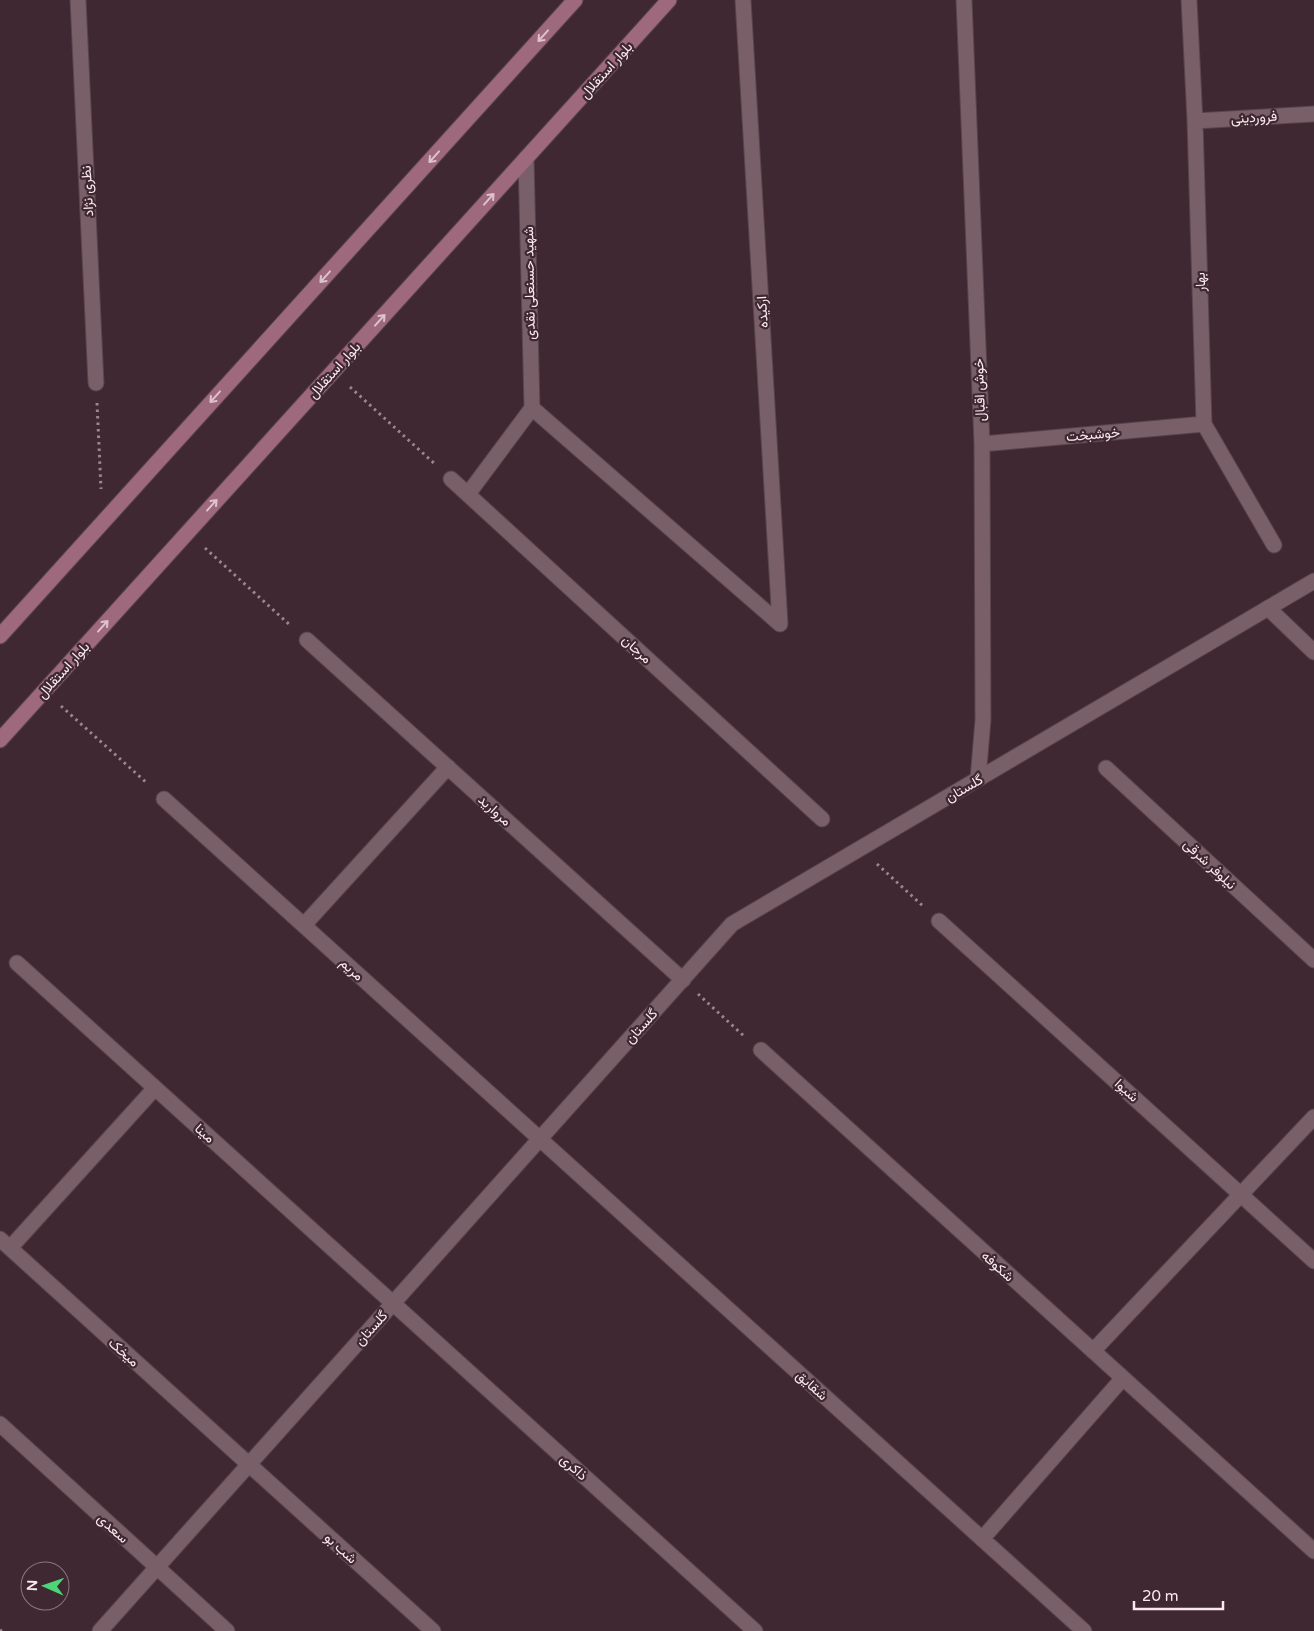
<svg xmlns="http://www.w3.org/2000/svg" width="1314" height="1631" font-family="'Varela Round',Vazirmatn,sans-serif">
<rect width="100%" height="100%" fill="#3f2831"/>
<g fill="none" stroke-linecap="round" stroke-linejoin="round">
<!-- minor casing -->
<g stroke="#58444c" stroke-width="17">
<path id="minor" d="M78,0L96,383
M743,0L780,624
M964,0L982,444L983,720L978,779
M1189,0L1195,121L1204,424L1274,545
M1195,121L1314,114
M526,158L532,408
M532,408L780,624
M982,444L1204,424
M451,479L822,819
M468,494L532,408
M1268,608L1314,652
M307,640L683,980
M1106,768L1314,960
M164,799L1084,1631
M939,921L1314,1261
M304,925L448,767
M17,963L755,1631
M761,1050L1314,1551
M0,1239L433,1631
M10,1248L155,1088
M1093,1351L1314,1117
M982,1539L1123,1378"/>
</g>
<!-- tertiary casing -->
<g stroke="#58444c" stroke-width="17">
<path id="tertiary" d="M0,1424L227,1631
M100,1631L732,924L1314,581"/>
</g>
<!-- secondary casing -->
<g stroke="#58444c" stroke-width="17">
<path id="secondary" d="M0,636L575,0
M0,740L669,0"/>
</g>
<!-- path -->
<path stroke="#9b888f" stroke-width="3" stroke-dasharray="2.5 4" stroke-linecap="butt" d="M350,387L436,465
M97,403L101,489
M205,548L291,626
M61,706L148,784
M877,864L924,907
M698,994L745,1037
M0,1630L2,1631"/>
<!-- minor -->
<use href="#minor" stroke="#795f68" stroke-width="15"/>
<!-- tertiary -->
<use href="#tertiary" stroke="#795f68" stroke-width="15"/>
<!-- secondary -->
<use href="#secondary" stroke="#9e687d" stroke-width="15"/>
</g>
<!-- one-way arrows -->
<defs><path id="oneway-shaft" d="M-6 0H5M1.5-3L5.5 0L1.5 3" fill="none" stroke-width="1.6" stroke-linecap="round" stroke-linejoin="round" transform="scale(1.25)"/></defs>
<g stroke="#dec3cd">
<use href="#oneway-shaft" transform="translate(543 36) rotate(132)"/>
<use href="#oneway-shaft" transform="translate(434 157) rotate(132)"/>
<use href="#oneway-shaft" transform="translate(489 199) rotate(-48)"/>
<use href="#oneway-shaft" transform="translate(325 277) rotate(132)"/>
<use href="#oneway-shaft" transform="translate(380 320) rotate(-48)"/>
<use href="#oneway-shaft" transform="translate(215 397) rotate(132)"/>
<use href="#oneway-shaft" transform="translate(212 505) rotate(-48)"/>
<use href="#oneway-shaft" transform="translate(103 626) rotate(-48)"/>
</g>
<g text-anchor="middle" stroke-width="4.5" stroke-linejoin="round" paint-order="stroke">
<!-- street labels -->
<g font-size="14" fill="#faeaef" stroke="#3f2831">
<text transform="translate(606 70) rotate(-48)" y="5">بلوار استقلال</text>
<text transform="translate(1254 117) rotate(-3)" y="5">فروردینی</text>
<text transform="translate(87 191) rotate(-93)" y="5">نظری نژاد</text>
<text transform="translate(1200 282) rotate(-92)" y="5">بهار</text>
<text transform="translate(529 283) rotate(-91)" y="5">شهید حسنعلی نقدی</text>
<text transform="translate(762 312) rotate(-93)" y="5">ارکیده</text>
<text transform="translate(334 370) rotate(-48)" y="5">بلوار استقلال</text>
<text transform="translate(979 390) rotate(-92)" y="5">خوش اقبال</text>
<text transform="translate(1093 434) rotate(-5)" y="5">خوشبخت</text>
<text transform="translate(637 649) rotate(43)" y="5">مرجان</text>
<text transform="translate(63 670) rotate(-48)" y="5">بلوار استقلال</text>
<text transform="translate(964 788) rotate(-30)" y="5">گلستان</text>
<text transform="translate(495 810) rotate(42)" y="5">مروارید</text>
<text transform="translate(1210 864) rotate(43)" y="5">نیلوفر شرقی</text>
<text transform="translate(352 969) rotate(42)" y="5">مریم</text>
<text transform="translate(641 1026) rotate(-48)" y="5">گلستان</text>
<text transform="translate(1127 1090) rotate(42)" y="5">شیوا</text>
<text transform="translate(205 1133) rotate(42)" y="5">مینا</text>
<text transform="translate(998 1266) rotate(42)" y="5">شکوفه</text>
<text transform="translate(371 1328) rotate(-48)" y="5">گلستان</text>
<text transform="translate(124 1352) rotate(42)" y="5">میخک</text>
<text transform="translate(812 1385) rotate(42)" y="5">شقایق</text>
<text transform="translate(574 1467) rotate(42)" y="5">ذاکری</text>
<text transform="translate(113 1528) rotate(42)" y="5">سعدی</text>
<text transform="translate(341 1548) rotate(42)" y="5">شب بو</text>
</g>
</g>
<!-- north arrow -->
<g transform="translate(45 1586) rotate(272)"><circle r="24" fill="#3f2831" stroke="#8a767d"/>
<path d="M0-4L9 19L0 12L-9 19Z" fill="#4cd677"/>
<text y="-8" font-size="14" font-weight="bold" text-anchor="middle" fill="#faeaef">N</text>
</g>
<!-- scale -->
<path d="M1134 1601v8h89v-8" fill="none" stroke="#faeaef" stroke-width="2.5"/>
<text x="1142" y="1601" font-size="15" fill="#faeaef" stroke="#3f2831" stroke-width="4" paint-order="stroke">20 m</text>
</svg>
